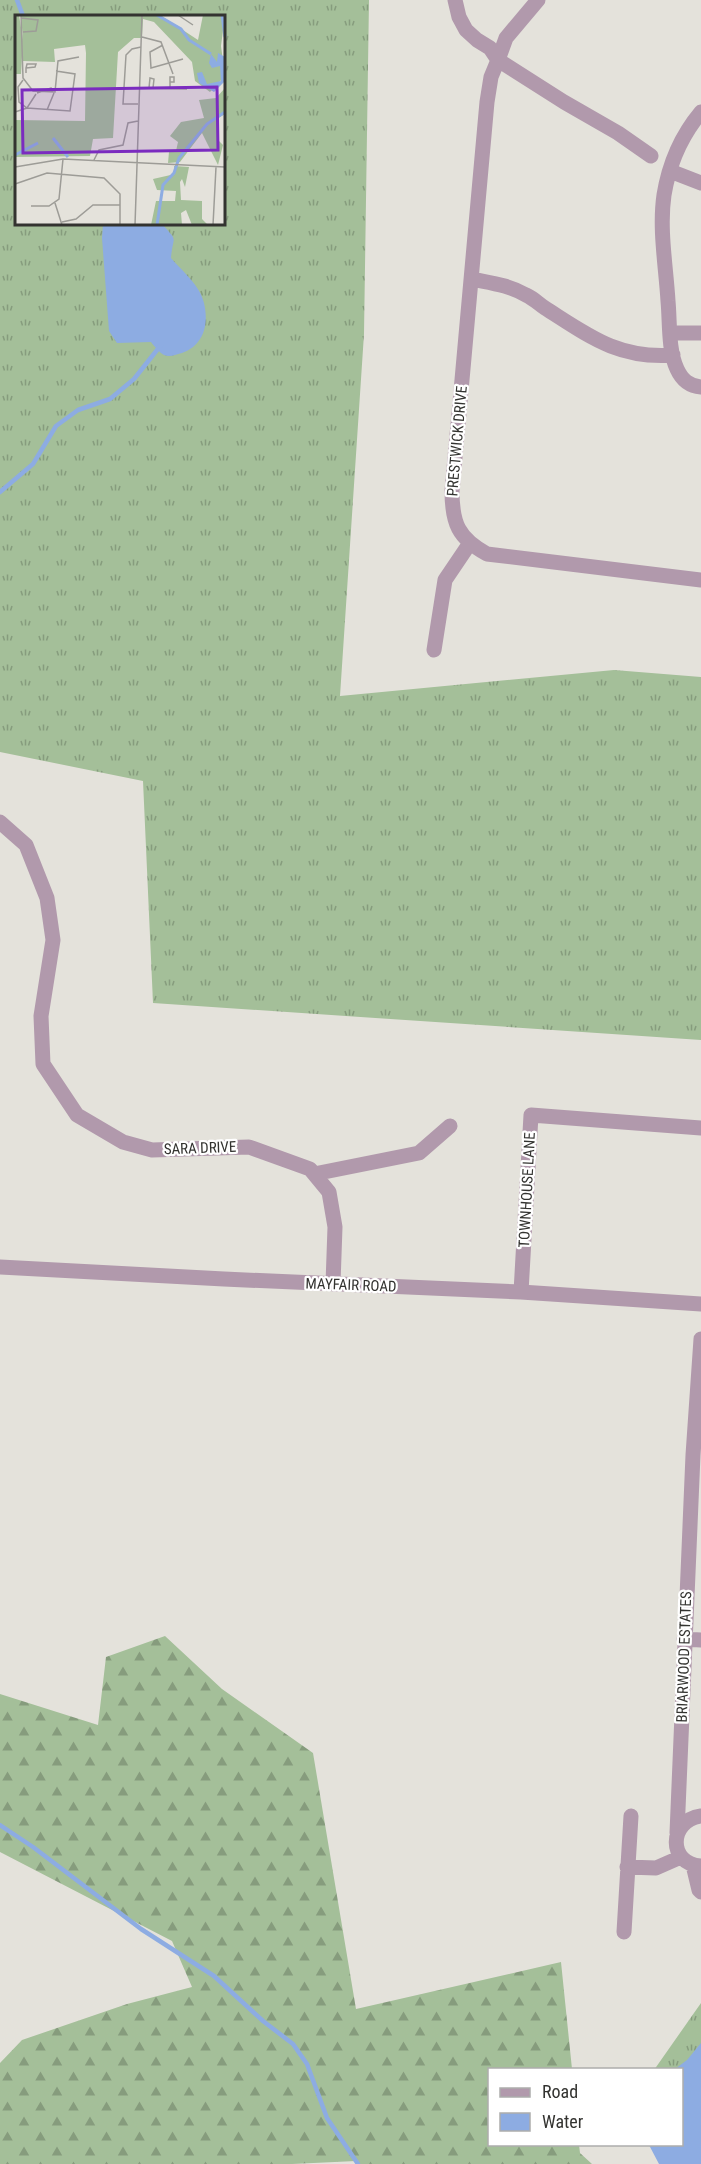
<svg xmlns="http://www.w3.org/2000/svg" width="701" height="2164" font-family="'Roboto Condensed',sans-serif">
<defs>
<pattern id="grass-tufts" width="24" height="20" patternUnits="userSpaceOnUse" patternTransform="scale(1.5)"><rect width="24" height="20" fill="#a4bf99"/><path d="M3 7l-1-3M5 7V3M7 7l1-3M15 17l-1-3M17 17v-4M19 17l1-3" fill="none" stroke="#869c7d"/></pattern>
<pattern id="forest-firs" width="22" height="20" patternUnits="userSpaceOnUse" patternTransform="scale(1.5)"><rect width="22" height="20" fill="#a4bf99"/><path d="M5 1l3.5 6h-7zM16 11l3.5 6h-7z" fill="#869c7d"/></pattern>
</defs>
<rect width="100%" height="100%" fill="#e4e2db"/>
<!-- grass -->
<path fill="url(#grass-tufts)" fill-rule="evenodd" d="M0,0H369L364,334L340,696L614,670L701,677V1040L153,1003L143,781L0,752ZM16,16H224V224H16Z
M701,2003V2144L682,2070H654Z"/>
<!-- forest -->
<path fill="url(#forest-firs)" d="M165,1636L222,1689L313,1753L356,2009L561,1962L572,2069L490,2070V2144L579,2145L580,2153L592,2164H357L356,2161L292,2164H0V2063L22,2040L127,2004L192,1987L172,1941L0,1852V1694L98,1725L106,1657Z"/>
<!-- water -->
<path fill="#8dace2" d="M103,224H162C179,243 173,234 171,258C182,271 200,285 204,303C209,324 204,345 182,353C177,354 170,358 164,355C160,353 154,346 151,342L117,343L109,331L102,238Z
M701,2043V2164H659L649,2145L682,2144V2070L675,2069L687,2060Z"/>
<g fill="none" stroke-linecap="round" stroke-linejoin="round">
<!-- stream -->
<path stroke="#8dace2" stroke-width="4.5" d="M17,0L23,16
M0,492L33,464L56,426L78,410L110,399L134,379L161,345
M0,1825L33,1847L141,1929L214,1976L263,2021L293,2044L307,2064L327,2118L358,2164"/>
<!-- minor -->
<path stroke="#b199ac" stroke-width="15" d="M455,0L459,17L466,30L477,40L490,48L498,60L491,77L487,102L452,491C452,523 458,538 487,554L701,580
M538,0L506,38L498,60L564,102L618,133L651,156
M701,112C681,136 669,164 664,195C659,229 666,267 668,301C670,322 668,350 677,369C682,380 689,386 701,387
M670,171L701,183
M472,279C491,283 509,285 526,295C533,298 539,304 545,308C589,336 618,359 673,355
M671,333H701
M434,650L445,580L470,543
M0,822L26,845L47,898L53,940L41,1016L43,1064L77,1115L123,1142L152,1150L249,1147L310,1169L329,1192L335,1227L333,1284
M314,1174L419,1153L450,1126
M0,1267L224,1279L521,1292L701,1304
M521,1292L531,1115L701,1128
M684,1639L701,1640
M701,1816C668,1821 668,1864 701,1866
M677,1833L693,1455L701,1339
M693,1865L699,1890L701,1892
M627,1867L656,1868L681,1857
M624,1932L631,1816"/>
</g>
<g text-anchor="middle" stroke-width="4.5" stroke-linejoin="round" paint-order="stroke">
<!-- street labels -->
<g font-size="15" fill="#333330" stroke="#fff">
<text transform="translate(457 441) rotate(-85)" y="5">PRESTWICK DRIVE</text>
<text transform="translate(200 1148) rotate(-2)" y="5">SARA DRIVE</text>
<text transform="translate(527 1190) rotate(-87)" y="5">TOWNHOUSE LANE</text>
<text transform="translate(351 1285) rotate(2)" y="5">MAYFAIR ROAD</text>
<text transform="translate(684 1657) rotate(-88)" y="5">BRIARWOOD ESTATES</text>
</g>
</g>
<!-- overview -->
<g transform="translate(15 15)">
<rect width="210" height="210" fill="#e4e2db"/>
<path d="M0,0H4L8,25L6,0H145L183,25L188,0H210L206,31L210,61L195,77L180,66L177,47L139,7L128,4L127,23H119L103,37L98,123L78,124L75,141L0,142V105L70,106L71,38L70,30L39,34L40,47L8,46L7,41L6,59H0Z" fill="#a4bf99"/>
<path d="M210,73V99L203,103L204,126L208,130L203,150L187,118L165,147L153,148L154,137L161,136L163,127L155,121L166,107L189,103L184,85L201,83ZM159,151L174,152L170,172L167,164L165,167L166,185L187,186V204L193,210H177L171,195L166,198L167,210H136L141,186H160L161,176L142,175L138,164L160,159Z" fill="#a4bf99"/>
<path d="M203,38L210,42V66L199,77L184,68L182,58L187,57L192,69L206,66L205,51L197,53L194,48L196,39L202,47Z" fill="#8dace2"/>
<path fill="none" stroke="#8dace2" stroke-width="3" d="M142,0L166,14L174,25L196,39M207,0L210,22M38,123L53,142M0,140L23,128M142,210L148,170L159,158L164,143L192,109L210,97"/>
<path fill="none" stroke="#9d9c97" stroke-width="1.5" d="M6,0L8,63L18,76L40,77L43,46L64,42M163,0L178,10M6,3L23,5L21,16L8,17M127,22L146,27L158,59M148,30L135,37L136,53L168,44M11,58V53L12,49H21L20,52L11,53M8,65L3,72L4,87L12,93L21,79M125,73L172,74M134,73L135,63L139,64L138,73M155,74V62H159V67H155M22,78L36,73L37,77M123,89H108L111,40L117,34L126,32M32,95L39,78M0,97L12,93L55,96L60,59L41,56M79,145L84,135L108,130L113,108L123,106M0,152L48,144L210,152M0,169L32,158L89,163L105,179V210M40,188L47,210M16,191H34L44,184L48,144M47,207L61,204L78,190H105M120,210L127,0M198,210L201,152"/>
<path fill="#7b2cbf" fill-opacity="0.15" stroke="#7b2cbf" stroke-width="3" d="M202,72L203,135L8,138L7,75Z"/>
<rect width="210" height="210" fill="none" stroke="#333330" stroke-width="3"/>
</g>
<!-- legend -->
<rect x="488" y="2068" width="195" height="78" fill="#ffffff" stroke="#adadac" stroke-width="1.5"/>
<rect x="500" y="2088" width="30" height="9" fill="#b199ac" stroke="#adadac" stroke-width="1.5"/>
<text x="542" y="2098" font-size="18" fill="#333330">Road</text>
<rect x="500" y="2113" width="30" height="18" fill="#8dace2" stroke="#adadac" stroke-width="1.5"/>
<text x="542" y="2128" font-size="18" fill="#333330">Water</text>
</svg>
